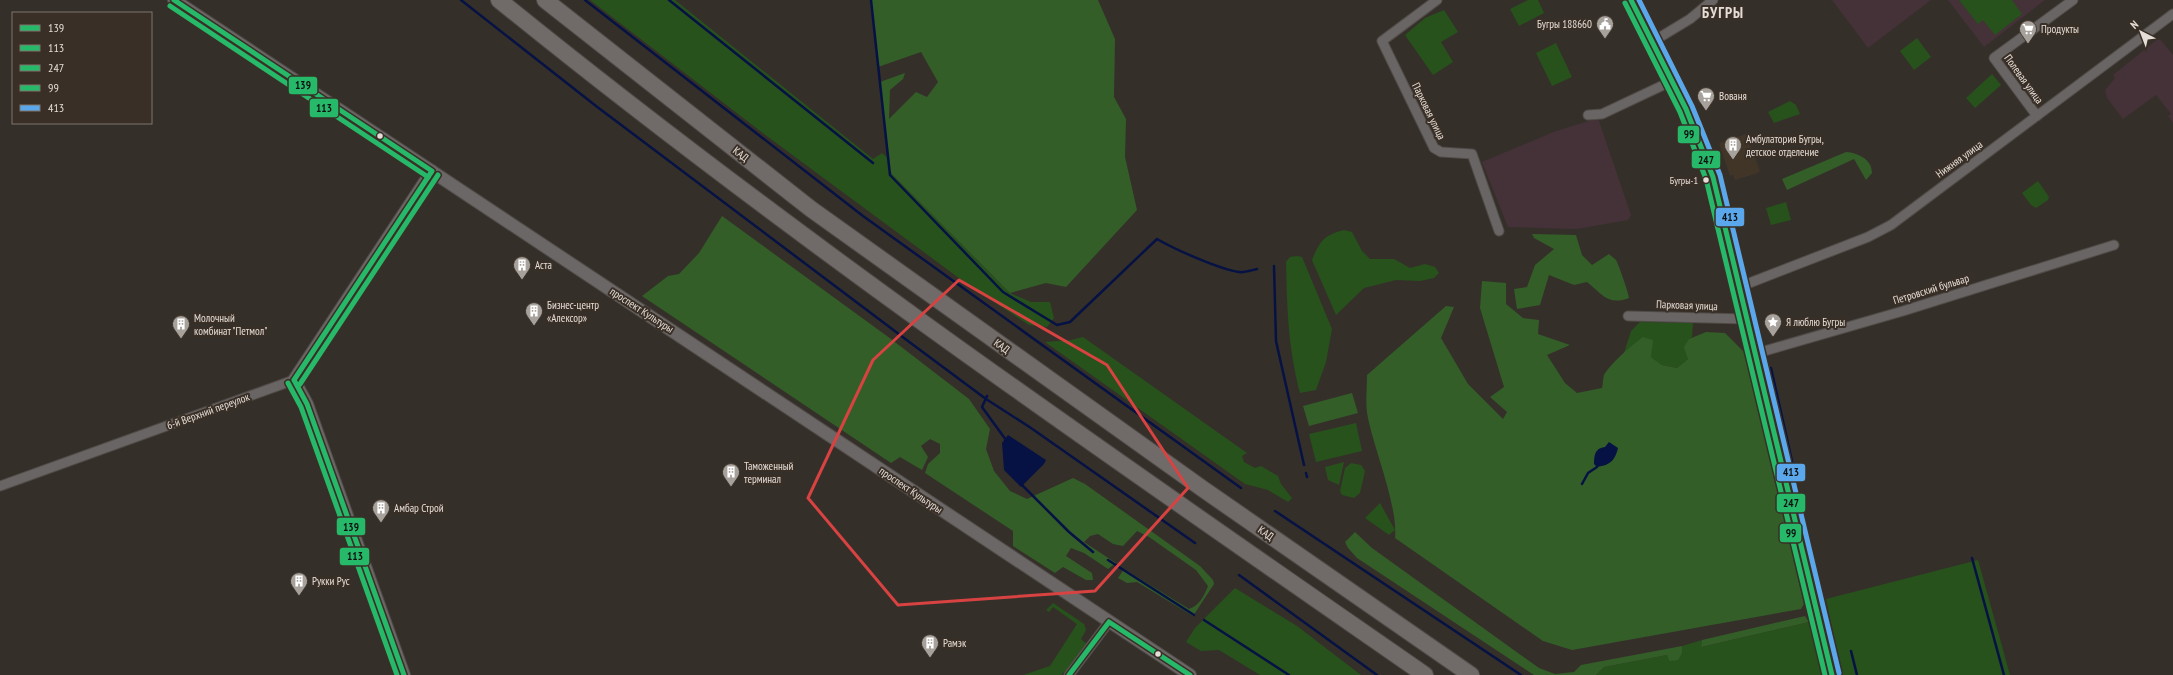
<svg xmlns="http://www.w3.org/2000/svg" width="2173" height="675" font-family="'PT Sans Narrow',sans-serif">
<rect width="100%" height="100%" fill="#352f2a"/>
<!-- education -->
<path fill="#443238" d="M1832,0H1931L1868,48Z
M1948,0H2045L1984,47Z
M2159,38L2173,55V123L2168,116L2171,114L2156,95L2123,119L2107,98L2105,90L2115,78L2113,75Z
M1598,118L1631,215L1628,220L1577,229L1508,227L1482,162L1556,131Z"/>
<!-- medical -->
<path fill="#413528" d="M1746,134L1760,171L1755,174L1735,180L1733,175L1730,176L1719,143Z"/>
<!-- green -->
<path fill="#27521c" d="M590,0H675L873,159L882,153L889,159L890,172L1010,293L1031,302H1050L1054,318L1047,327L1029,325L967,284L768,137Z
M1528,0H1538L1544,13L1519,26L1510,9Z
M1959,0H2012L2022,14L1995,35L1983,20L1978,24Z
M1444,10L1458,32L1441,42L1453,62L1433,75L1405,35L1425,18Z
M1917,38L1931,57L1914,70L1900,51Z
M1556,43L1572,77L1552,86L1536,53Z
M1992,74L2001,85L1975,108L1966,98Z
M1790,101L1796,105L1800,114L1774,123L1768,112Z
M2038,181L2049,197L2048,200L2036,208L2031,205L2022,193Z
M1786,202L1791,220L1771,225L1766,208Z
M1344,230L1352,232L1362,251L1370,259H1394L1410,268L1425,264L1435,267L1439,273L1434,278L1420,281L1396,280L1364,288L1336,315L1312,260C1320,241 1324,235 1344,230Z
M1297,256L1302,257L1332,329L1326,362L1316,390L1300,393C1288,347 1287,308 1286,262L1290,257Z
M1640,322L1693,323L1692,337L1689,339L1688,359L1677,368L1662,365L1651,357L1623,356L1631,331Z
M1083,337L1247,453L1242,456L1244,462L1255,468L1261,466L1278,476L1281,484L1292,498L1288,502L1268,490L1245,484L1045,342L1071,340Z
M1356,423L1362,451L1316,462L1309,434Z
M1344,462L1339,485L1328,480L1325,467Z
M1351,463L1361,465L1365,471L1360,493L1354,498L1342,495L1340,491L1345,468Z
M1380,503L1395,530L1389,535L1365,518Z
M1978,560L2010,675H1842L1826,599Z
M1235,588L1297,626L1361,675H1260L1219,650L1201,651L1186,642L1195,628Z
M1053,603L1084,624L1086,630L1081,639L1087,644L1071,666L1061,675H1023L1050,666L1077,624L1053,607L1049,612L1046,610Z
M1809,622L1822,675H1596L1604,667L1667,655L1669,661L1682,653V646L1702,640L1701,647Z"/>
<!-- forest -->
<path fill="#335e28" d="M871,0H1098L1115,39L1114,97L1126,119L1125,157L1137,210L1066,287L1046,283L1010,293L890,172L880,82L905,73L903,79L890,90L889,119L916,92L927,97L938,82L921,52L878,67Z
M1846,152C1858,153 1872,159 1872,173L1866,180L1854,159L1787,190L1782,179Z
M722,216L891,339L969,399L990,429L986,449L994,471L1010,491L1027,499L1073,478L1085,484L1200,566L1213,580L1214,584L1193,616L1137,582L1127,583L1118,578L1124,569L1189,609C1199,606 1204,596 1208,586L1196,570L1149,537L1137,531L1123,546L1113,544L1098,534L1090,536L1084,542L1116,563L1108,569L1084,553L1071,548L1066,556L1092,573L1093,580H1086L1063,567L1055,573L1013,546V531L925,473L928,464L940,453V444L930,439L921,446L928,457L922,470L900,457L891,463L642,296L668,276L679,274L699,253Z
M1532,234L1576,235L1582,255L1592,265L1609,254C1611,256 1614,258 1616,260C1618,263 1629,294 1629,298C1608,306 1602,294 1587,282L1574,285L1549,275L1540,305L1517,309L1514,289L1527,287L1535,265L1554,249L1534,238Z
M1482,281L1506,283V304L1523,318L1539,320L1538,334L1570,345L1547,355L1565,383L1577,393L1602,388C1603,384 1603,378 1604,375C1610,364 1633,344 1643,337L1653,340L1651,357L1662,365L1677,368L1688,359L1684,347L1689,339L1706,332L1725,333L1747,355L1804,604L1801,609L1572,650L1543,641L1395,538C1398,506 1375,452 1368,418C1365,405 1367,389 1367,375L1446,306L1454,307L1441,338L1468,384L1503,419L1507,412L1490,397L1504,387L1480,308Z
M1352,393L1358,413L1309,426L1303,406Z
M1355,532L1372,548L1539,668L1555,674L1574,672L1581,665L1682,646V653L1678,660L1669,661L1667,655L1604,667L1596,675H1534L1357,558L1348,548L1345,542Z
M1805,616L1809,622L1701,647L1702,640Z"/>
<!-- water -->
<path fill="#061244" d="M1008,435L1046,460L1044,464L1021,487L1004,470L1002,443Z
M1609,442L1618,448C1615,460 1611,465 1597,467L1594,464C1594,455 1595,448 1605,447Z"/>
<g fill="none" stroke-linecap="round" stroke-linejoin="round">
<!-- stream -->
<path stroke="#061244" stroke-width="2.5" d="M461,0L596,106L912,344L986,399L1031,428L1195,543
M585,0L863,216L1241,488
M669,0L873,163
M871,0L890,175L1003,292L1057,325L1070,322L1157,239C1174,249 1219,269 1239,272C1244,273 1252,270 1257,269
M1274,266L1276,341L1304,465
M1771,368L1794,470
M987,396L982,407L1006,440
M1306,473L1307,477
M1021,484L1069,532L1093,552
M1582,484L1588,473L1597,467
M1275,511L1521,675
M1972,558L2004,675
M1108,560L1194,615
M1239,575L1377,675
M1204,620L1289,675
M1851,651L1857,675"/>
<!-- street casing -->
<g stroke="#504b47" stroke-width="11">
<path id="street" d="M1437,0L1382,41L1434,148L1441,152L1472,154L1499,231
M1652,42L1690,19L1713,0
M1588,115L1602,114L1672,81
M2037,116L1994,58L2073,0
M1739,287L1868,237L1891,225L2173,14
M1628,316L1746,319
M1754,354L1903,311L2114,245
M0,486L294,380
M1069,675L1109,622"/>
</g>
<!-- secondary casing -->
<g stroke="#504b47" stroke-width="14">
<path id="secondary" d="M174,0L1190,675
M1631,0C1660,58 1693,115 1713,177L1832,675
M404,675L307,404L294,380L432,171"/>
</g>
<!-- highway casing -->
<g stroke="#504b47" stroke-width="18">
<path id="highway" d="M499,0C796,241 1111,457 1425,675
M545,0L811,209L1203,489L1471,675"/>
</g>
<!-- street -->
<use href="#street" stroke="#696564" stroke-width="9"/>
<!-- secondary -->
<use href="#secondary" stroke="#6b6766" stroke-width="12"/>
<!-- highway -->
<use href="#highway" stroke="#706b69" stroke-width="16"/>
<!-- bus-1 casing -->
<g stroke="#392f26" stroke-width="8">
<path id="bus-1" d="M174,0L432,171
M294,380L307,404L404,675
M294,380L432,171
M1109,622L1190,675
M1069,675L1109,622"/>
</g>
<!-- bus-2 casing -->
<g stroke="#392f26" stroke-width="8">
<path id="bus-2" d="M170,6L428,177
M288,383L301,407L397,675
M300,384L438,175"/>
</g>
<!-- bus-3 casing -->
<g stroke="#392f26" stroke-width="8">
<path id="bus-3" d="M1631,0L1686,109L1713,177L1832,675"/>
</g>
<!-- bus-4 casing -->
<g stroke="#392f26" stroke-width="8">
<path id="bus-4" d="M1625,3L1680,112L1706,179L1825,675"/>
</g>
<!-- bus-5 casing -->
<g stroke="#392f26" stroke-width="8">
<path id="bus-5" d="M1639,0L1692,106L1720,175L1839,673"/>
</g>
<!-- bus-1 -->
<use href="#bus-1" stroke="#26b969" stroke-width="5"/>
<!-- bus-2 -->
<use href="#bus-2" stroke="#26b969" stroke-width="5"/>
<!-- bus-3 -->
<use href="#bus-3" stroke="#26b969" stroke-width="5"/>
<!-- bus-4 -->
<use href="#bus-4" stroke="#26b969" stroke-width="5"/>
<!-- bus-5 -->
<use href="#bus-5" stroke="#5aa8eb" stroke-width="5"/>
</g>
<!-- marked area -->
<path fill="none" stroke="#d84342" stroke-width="3" stroke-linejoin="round" d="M959,280L1107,365L1188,488L1095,591L898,605L808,498L873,360Z"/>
<!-- icons -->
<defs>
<g id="civic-pin" transform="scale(0.9)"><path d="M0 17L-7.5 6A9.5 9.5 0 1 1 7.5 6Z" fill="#a7a19b" stroke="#392f26"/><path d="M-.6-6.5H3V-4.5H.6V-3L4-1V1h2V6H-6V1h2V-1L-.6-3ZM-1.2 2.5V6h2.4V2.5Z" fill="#fff"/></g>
<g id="supermarket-pin" transform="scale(0.9)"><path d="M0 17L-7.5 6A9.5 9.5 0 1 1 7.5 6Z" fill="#a7a19b" stroke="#392f26"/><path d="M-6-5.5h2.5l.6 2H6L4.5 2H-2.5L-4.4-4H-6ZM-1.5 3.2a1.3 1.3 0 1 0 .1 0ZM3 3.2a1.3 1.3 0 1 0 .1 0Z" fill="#fff"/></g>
<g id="building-pin" transform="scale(0.9)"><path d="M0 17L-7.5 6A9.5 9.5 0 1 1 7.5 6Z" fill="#a7a19b" stroke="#392f26"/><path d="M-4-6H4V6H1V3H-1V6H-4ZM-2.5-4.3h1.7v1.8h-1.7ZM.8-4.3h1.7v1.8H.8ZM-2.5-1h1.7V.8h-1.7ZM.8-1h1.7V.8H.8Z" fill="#fff"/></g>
<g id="sight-pin" transform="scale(0.9)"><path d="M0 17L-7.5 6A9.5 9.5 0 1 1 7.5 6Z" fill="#a7a19b" stroke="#392f26"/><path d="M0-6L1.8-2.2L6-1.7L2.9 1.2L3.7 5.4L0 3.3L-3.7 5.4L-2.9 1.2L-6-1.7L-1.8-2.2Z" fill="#fff"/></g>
</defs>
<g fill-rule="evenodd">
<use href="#civic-pin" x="1605" y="24"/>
<use href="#supermarket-pin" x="2028" y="29"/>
<use href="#supermarket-pin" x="1706" y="96"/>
<use href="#building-pin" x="1733" y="145"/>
<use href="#building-pin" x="522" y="265"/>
<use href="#building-pin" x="534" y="311"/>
<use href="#sight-pin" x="1773" y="322"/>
<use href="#building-pin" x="181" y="324"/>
<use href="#building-pin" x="731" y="472"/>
<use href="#building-pin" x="381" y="508"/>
<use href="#building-pin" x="299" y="581"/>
<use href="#building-pin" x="930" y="643"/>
</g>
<!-- markers -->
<g fill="#e5ded8" stroke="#392f26" stroke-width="1.5">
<circle cx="380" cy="136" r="3.5"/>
<circle cx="1706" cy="180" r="3.5"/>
<circle cx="1158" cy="654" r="3.5"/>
</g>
<g text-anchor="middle" stroke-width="4" stroke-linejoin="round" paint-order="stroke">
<!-- bus labels -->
<g font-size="10" fill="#e5ded8" stroke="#392f26" text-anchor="end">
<text x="1698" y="184">Бугры-1</text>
</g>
<!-- poi labels -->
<g font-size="11" fill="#e5ded8" stroke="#392f26" text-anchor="start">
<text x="1592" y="28" text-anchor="end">Бугры 188660</text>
<text x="2041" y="33">Продукты</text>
<text x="1719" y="100">Вованя</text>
<text x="1746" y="143">Амбулатория Бугры,<tspan x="1746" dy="13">детское отделение</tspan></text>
<text x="535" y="269">Аста</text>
<text x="547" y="309">Бизнес-центр<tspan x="547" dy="13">«Алексор»</tspan></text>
<text x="194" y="322">Молочный<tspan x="194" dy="13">комбинат "Петмол"</tspan></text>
<text x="1786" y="326">Я люблю Бугры</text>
<text x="744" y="470">Таможенный<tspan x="744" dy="13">терминал</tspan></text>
<text x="394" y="512">Амбар Строй</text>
<text x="312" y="585">Рукки Рус</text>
<text x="943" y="647">Рамэк</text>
</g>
<!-- street labels -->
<g font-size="11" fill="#e5ded8" stroke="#392f26">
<text transform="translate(2024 79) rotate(54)" y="4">Полевая улица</text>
<text transform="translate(1429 111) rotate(64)" y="4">Парковая улица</text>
<text transform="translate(741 154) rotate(38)" y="4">КАД</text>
<text transform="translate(1959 159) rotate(-36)" y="4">Нижняя улица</text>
<text transform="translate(1931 289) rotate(-17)" y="4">Петровский бульвар</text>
<text transform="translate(1687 305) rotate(2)" y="4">Парковая улица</text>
<text transform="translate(642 310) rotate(33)" y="4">проспект Культуры</text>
<text transform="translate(1002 346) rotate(36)" y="4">КАД</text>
<text transform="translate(208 411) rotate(-20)" y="4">6-й Верхний переулок</text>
<text transform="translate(911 490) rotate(34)" y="4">проспект Культуры</text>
<text transform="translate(1266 533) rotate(35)" y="4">КАД</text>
</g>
<!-- district labels -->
<g font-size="15" font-weight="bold" letter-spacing="1" fill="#e5ded8" stroke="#392f26">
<text x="1723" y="18">БУГРЫ</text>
</g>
</g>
<g stroke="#392f26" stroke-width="1.5">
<rect x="288" y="76" width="30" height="19" rx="4" fill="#26b969"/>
<rect x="309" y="98" width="30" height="20" rx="4" fill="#26b969"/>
<rect x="1677" y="125" width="23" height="19" rx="4" fill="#26b969"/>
<rect x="1691" y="150" width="30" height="19" rx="4" fill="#26b969"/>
<rect x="1715" y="207" width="30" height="20" rx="4" fill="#5aa8eb"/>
<rect x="1776" y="463" width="30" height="19" rx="4" fill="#5aa8eb"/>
<rect x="1776" y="493" width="30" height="20" rx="4" fill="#26b969"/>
<rect x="336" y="517" width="30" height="19" rx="4" fill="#26b969"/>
<rect x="1779" y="523" width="23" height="20" rx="4" fill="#26b969"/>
<rect x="339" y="547" width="31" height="19" rx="4" fill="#26b969"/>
</g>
<g font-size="11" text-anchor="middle" font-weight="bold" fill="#111">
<text x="303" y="89">139</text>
<text x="324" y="112">113</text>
<text x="1689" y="138">99</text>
<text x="1706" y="164">247</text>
<text x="1730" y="221">413</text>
<text x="1791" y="476">413</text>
<text x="1791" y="507">247</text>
<text x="351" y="531">139</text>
<text x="1791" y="537">99</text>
<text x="355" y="560">113</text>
</g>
<!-- legend -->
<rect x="12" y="12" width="140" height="112" fill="#392f26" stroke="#7e756d"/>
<rect x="20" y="25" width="20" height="6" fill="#26b969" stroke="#7e756d"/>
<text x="48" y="32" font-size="12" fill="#e5ded8">139</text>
<rect x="20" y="45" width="20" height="6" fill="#26b969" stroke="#7e756d"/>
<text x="48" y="52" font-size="12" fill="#e5ded8">113</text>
<rect x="20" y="65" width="20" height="6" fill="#26b969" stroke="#7e756d"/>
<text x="48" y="72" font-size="12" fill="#e5ded8">247</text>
<rect x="20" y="85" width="20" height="6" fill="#26b969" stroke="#7e756d"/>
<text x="48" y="92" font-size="12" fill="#e5ded8">99</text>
<rect x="20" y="105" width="20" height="6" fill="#5aa8eb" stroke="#7e756d"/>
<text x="48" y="112" font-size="12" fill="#e5ded8">413</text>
<!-- north arrow -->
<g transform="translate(2141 32) rotate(318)" stroke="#392f26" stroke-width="3" paint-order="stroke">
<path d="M0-3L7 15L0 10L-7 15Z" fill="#e5ded8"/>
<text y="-6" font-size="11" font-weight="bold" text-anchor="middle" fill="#e5ded8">N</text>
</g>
</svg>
